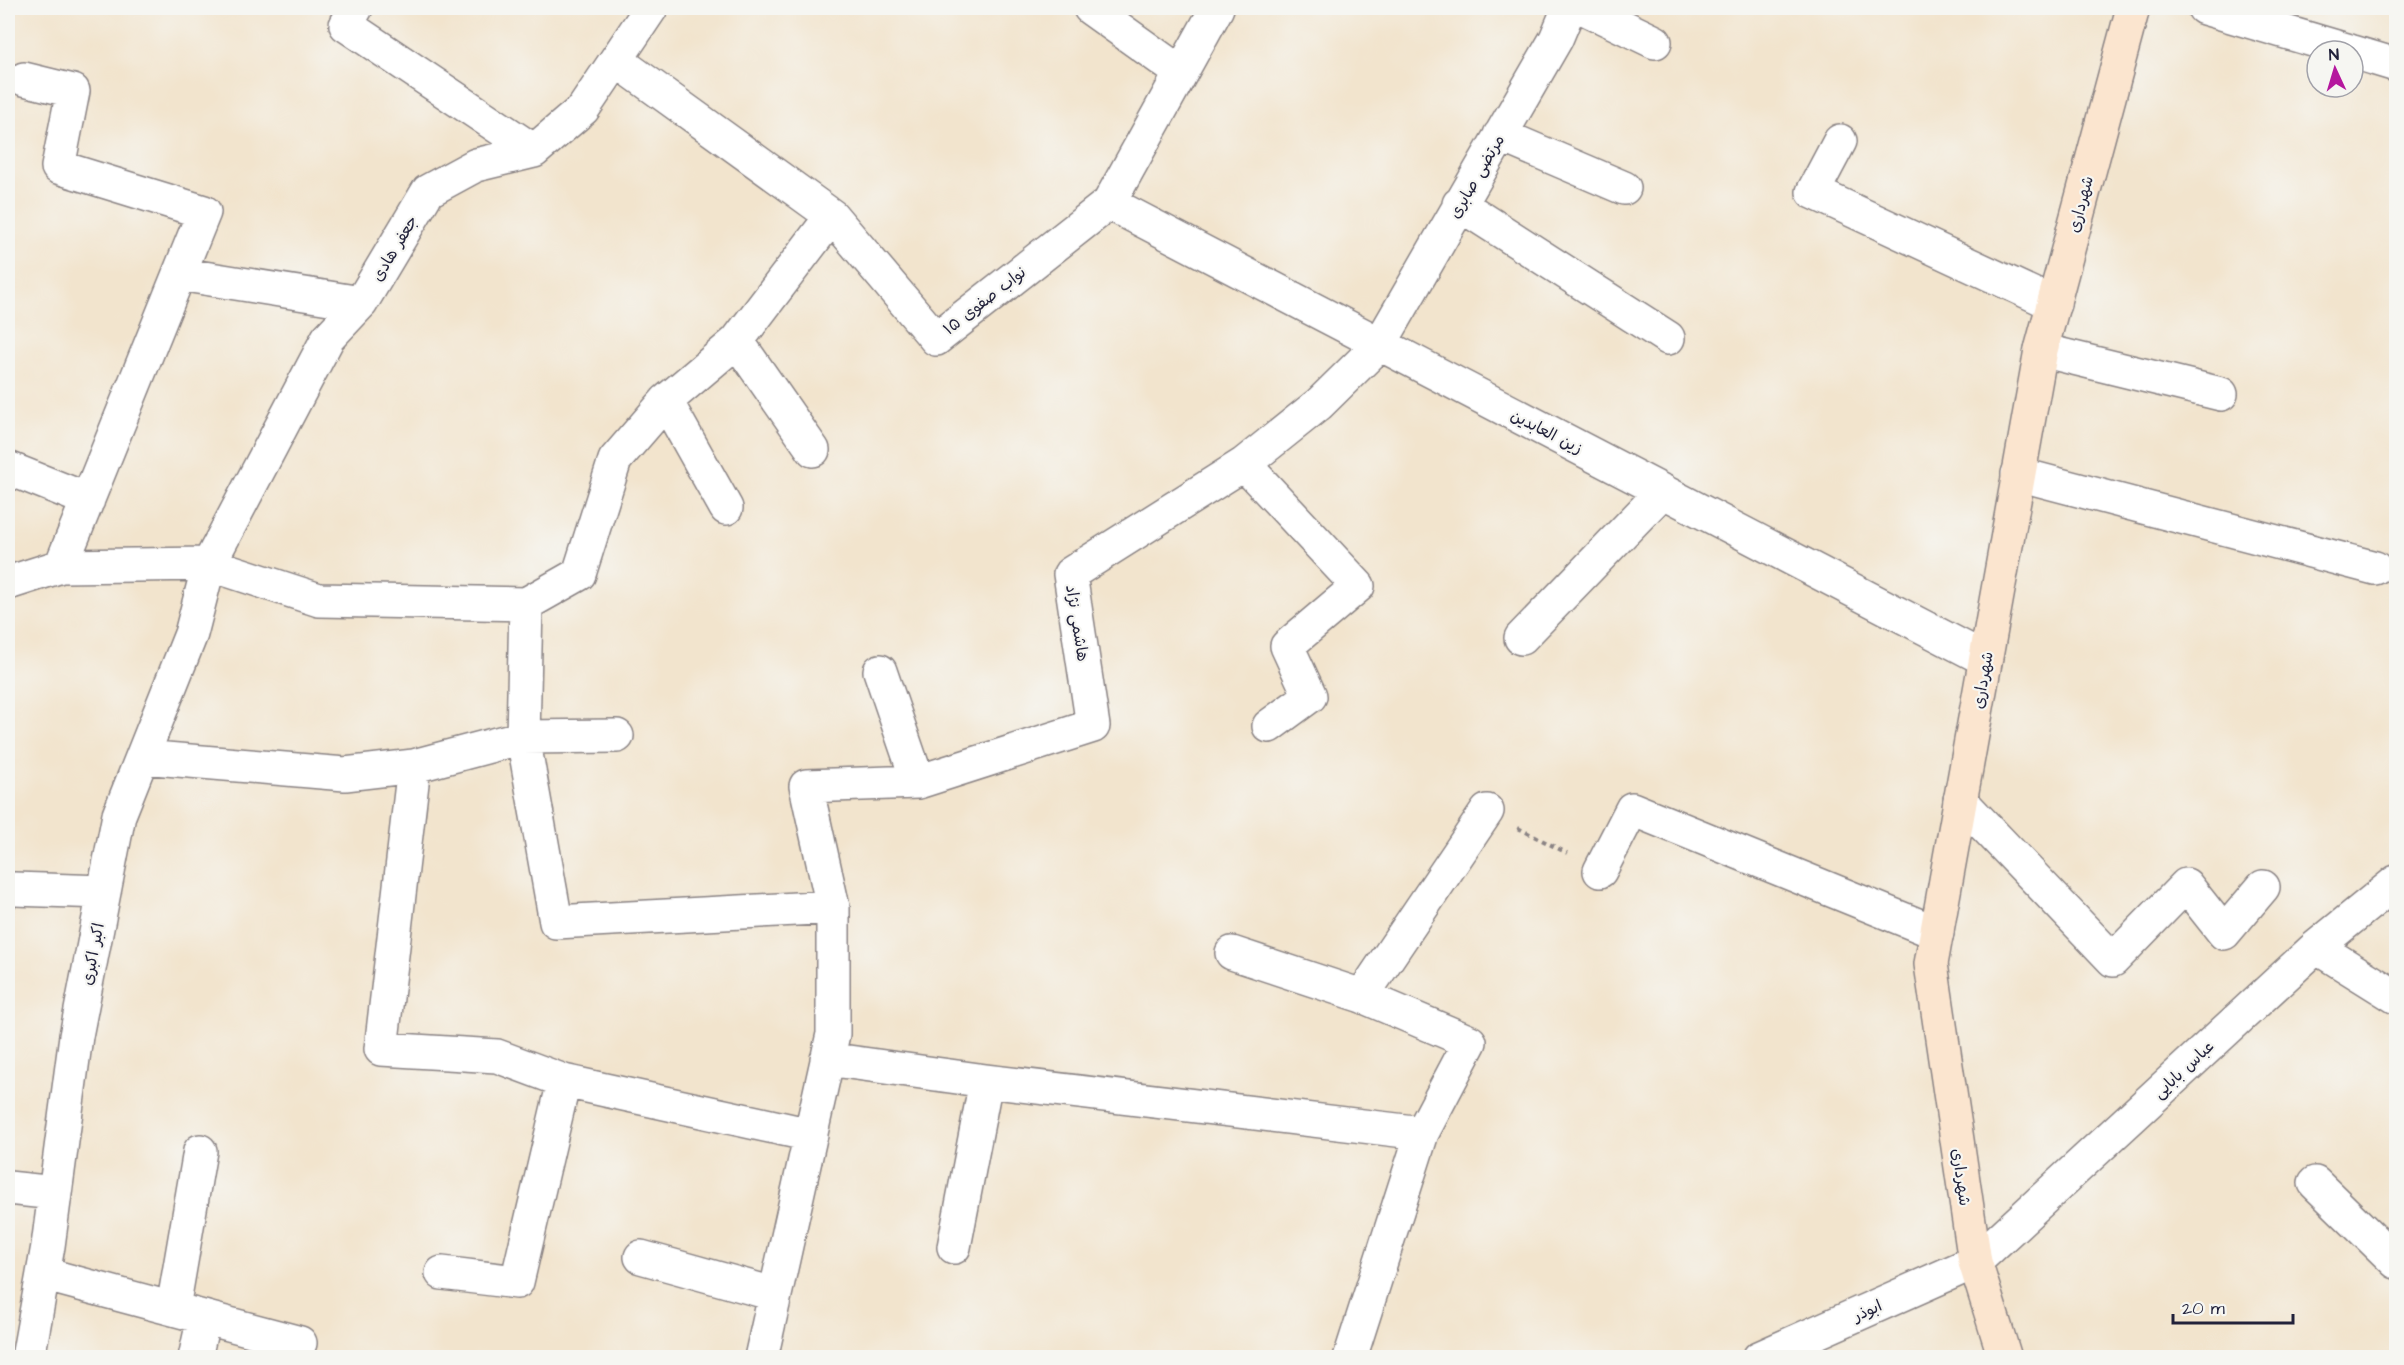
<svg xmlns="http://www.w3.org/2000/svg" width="2404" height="1365" font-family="'Architects Daughter','Playpen Sans Arabic',sans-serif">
<rect width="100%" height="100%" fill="#f6f6f2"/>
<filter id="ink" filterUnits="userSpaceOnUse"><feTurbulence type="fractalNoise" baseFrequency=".0167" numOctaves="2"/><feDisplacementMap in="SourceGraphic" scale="12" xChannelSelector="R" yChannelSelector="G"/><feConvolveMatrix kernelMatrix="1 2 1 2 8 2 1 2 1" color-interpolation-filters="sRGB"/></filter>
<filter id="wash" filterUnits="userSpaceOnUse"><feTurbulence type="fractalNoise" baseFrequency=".008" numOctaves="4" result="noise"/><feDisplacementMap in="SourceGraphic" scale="24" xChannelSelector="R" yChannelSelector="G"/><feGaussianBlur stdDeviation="1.35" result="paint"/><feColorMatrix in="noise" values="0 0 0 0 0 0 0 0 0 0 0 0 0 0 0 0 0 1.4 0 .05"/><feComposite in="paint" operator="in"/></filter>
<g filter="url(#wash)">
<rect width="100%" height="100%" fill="#f2e4cd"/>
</g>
<g filter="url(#ink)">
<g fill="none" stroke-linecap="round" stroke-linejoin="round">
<!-- street casing -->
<g stroke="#8a8384" stroke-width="36">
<path id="street" d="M356,8L346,25L534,151
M1090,8L1181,73
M1584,8L1655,42
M2204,8L2350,51
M2353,52L2396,65
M616,60L832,216L936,339L1109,203L1217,8
M24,79L73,91L58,167L204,212L61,566
M1500,135L1624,188
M1840,141L1813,192L2054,304
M1109,203L1985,659
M1459,204L1668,338
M179,274L361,303
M737,341L813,450
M2041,350L2221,394
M666,401L726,508
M1244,464L1358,586L1287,646L1310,696L1269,726
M8,468L88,500
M2018,474L2375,568
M8,583L61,566L209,564L319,600L526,604L579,574L615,460L666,401L737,341L832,216
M526,604L523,737L556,922L833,907
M1521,638L1663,491
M880,671L918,782
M142,757L345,774L414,766L523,737L617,736
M414,766L381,1049L497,1056L564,1081L811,1135
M1960,800L2113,960L2186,885L2224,933L2263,887
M1600,871L1632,809L1937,933
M14,889L104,892
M2316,947L2396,997
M1232,953L1362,996L1470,1042L1422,1133L1350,1358
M1362,996L1487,811
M827,1059L986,1081L1422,1133
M2315,1183L2396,1262
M8,1188L55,1193
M954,1247L986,1081
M641,1257L774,1294
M442,1273L517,1282L564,1081
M43,1274L300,1343
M173,1308L200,1151
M28,1358L48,1246L76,1036L119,815L191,634L209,564L328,338L361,303L428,191L476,165L534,151L583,109L651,8
M195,1358L204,1317
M761,1358L833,1034V907L806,786L918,782L1093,726L1070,574L1244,464L1319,404L1380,344L1556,39L1569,8
M1759,1358L1975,1262L2316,947L2396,882"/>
</g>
<!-- secondary casing -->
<g stroke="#8a8384" stroke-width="36">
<path id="secondary" d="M2005,1358L1975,1262L1931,964L2041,350L2133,8"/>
</g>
<!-- path -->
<path stroke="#8a8384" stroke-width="4" stroke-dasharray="4.5 4.5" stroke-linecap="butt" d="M1518,828L1567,853"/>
<!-- street -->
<use href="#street" stroke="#fff" stroke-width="33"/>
<!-- secondary -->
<use href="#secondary" stroke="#fbe5cf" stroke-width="33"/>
</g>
</g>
<g text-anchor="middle" stroke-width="4.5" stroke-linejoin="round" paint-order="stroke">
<!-- street labels -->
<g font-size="16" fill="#22223b" stroke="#f6f6f2">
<text transform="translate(1476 176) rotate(-60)" y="6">مرتضی صابری</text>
<text transform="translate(2080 204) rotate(-75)" y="6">شهرداری</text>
<text transform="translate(394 248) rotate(-59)" y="6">جعفر هادی</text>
<text transform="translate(984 300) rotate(-38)" y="6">نواب صفوی ۱۵</text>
<text transform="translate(1547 431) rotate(27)" y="6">زین العابدین</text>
<text transform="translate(1078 623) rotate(81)" y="6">هاشمی نژاد</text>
<text transform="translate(1982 680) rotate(-80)" y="6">شهرداری</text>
<text transform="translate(92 954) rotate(-79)" y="6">اکبر اکبری</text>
<text transform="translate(2183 1069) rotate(-43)" y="6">عباس بابایی</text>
<text transform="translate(1962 1177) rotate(82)" y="6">شهرداری</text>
<text transform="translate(1867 1310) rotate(-24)" y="6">ابوذر</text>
</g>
</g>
<!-- margin -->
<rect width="2404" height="1365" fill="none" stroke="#f6f6f2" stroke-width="30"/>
<!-- north arrow -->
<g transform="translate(2335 69) rotate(356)"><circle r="28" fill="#f6f6f2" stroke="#a1a1a9" stroke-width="1.5"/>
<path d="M0-4.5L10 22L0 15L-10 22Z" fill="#b5179e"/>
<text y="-9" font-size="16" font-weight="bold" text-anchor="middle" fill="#22223b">N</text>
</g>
<!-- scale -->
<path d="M2173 1314v9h120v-9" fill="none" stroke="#22223b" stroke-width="3"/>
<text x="2182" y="1314" font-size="18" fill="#22223b" stroke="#f6f6f2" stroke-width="4.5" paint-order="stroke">20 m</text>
</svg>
